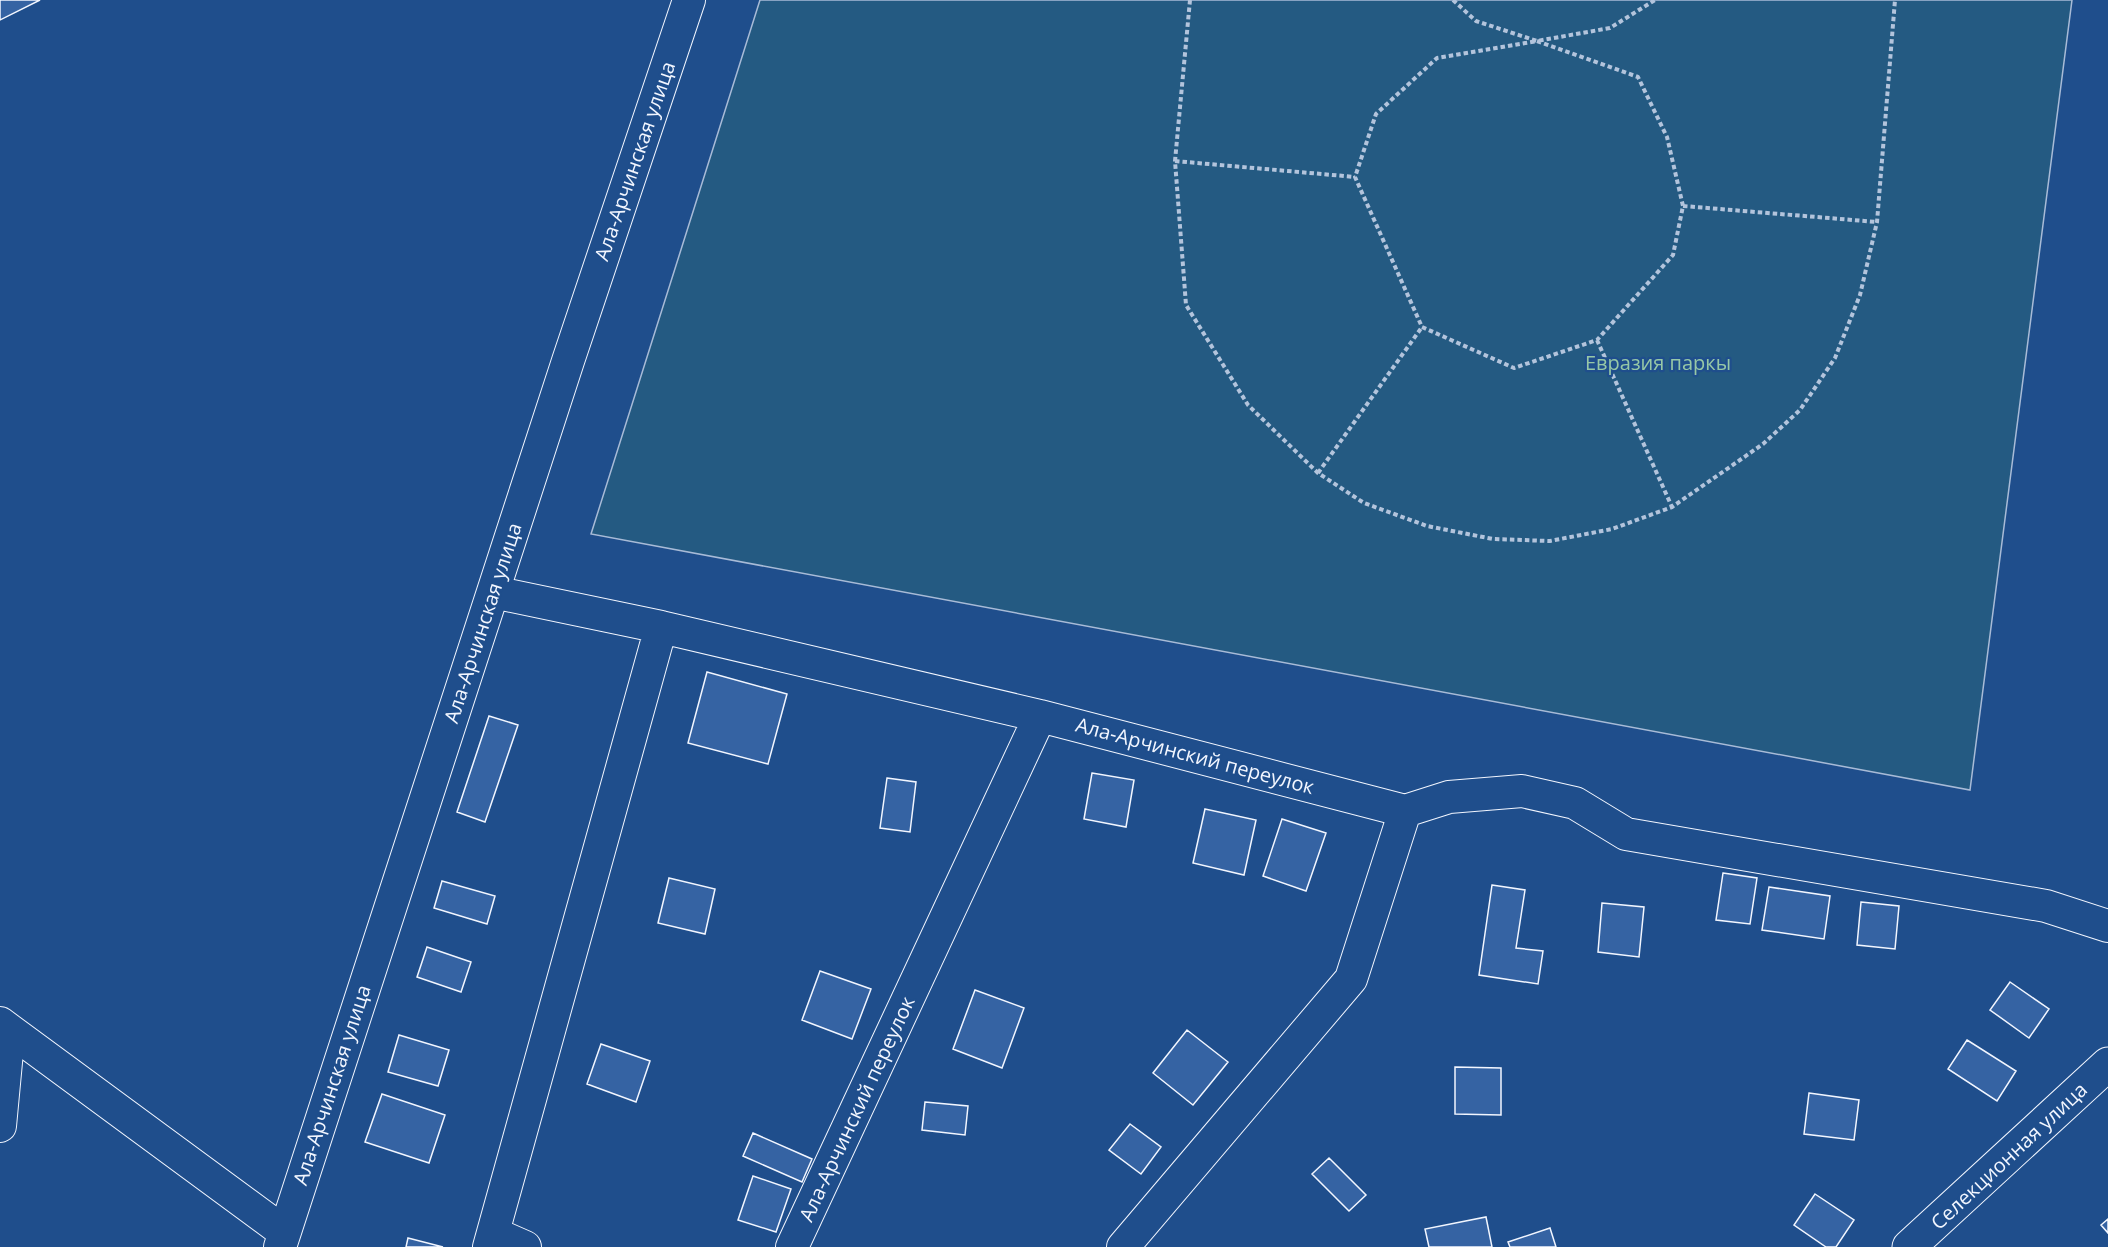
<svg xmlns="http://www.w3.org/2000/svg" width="2108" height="1247" font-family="'Open Sans',sans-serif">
<rect width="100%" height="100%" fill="#1f4e8c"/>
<!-- park -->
<path fill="#245a82" stroke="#a8bbd7" stroke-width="1.5" d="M760,0H2072L1970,790L591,534Z"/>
<!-- building -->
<path fill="#3563a3" stroke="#f2f6ff" stroke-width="1.5" d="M0,0H40L0,20Z
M707,672L787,694L768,764L688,743Z
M489,716L518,725L485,822L457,812Z
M1092,773L1134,780L1126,827L1084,819Z
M887,778L916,782L910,832L880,828Z
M1205,809L1256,820L1244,875L1193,863Z
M1282,819L1326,833L1306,891L1263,876Z
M1723,873L1757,878L1750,924L1716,920Z
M669,878L715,889L705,934L658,923Z
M442,881L495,896L487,924L434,908Z
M1492,885L1525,890L1516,948L1543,951L1538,984L1479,975Z
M1769,887L1830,896L1824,939L1762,930Z
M1861,902L1899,906L1895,949L1857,945Z
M1602,903L1644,907L1639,957L1598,952Z
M427,947L471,962L461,992L417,977Z
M820,971L871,989L852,1039L802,1020Z
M2010,982L2049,1009L2029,1038L1990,1010Z
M975,990L1024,1008L1002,1068L953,1049Z
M1187,1030L1228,1062L1193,1105L1153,1073Z
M399,1035L449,1050L438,1086L388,1072Z
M1967,1040L2016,1071L1997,1101L1948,1069Z
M601,1044L650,1061L636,1102L587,1084Z
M1455,1067L1501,1068V1115L1455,1114Z
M1809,1093L1859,1100L1854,1140L1804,1134Z
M382,1094L445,1115L429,1163L365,1142Z
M925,1102L968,1106L965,1135L922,1130Z
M1130,1124L1161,1147L1141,1174L1109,1150Z
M753,1133L812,1159L802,1182L743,1156Z
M1329,1158L1366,1195L1349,1211L1312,1174Z
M753,1176L791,1189L776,1232L738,1220Z
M1815,1194L1854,1220L1836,1247H1826L1794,1225Z
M1486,1217L1492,1247H1429L1425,1229Z
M2108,1219V1233L2101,1225Z
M1550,1228L1556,1247H1510L1508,1242Z
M408,1238L443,1247H406Z"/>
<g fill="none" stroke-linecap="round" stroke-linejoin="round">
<!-- street casing -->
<g stroke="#f2f6ff" stroke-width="34">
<path id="street" d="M493,592L661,627L1040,716
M1405,811L1449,797L1522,791L1575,803L1626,834L2046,906L2108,926
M0,1023L284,1232
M0,1126L9,1030
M493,1233L525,1247
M280,1247L568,361L689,0
M489,1247L661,627
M792,1247L1040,716L1405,811L1351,979L1123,1247"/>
</g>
<!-- secondary casing -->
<g stroke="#f2f6ff" stroke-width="35">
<path id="secondary" d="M1909,1247L2108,1064"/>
</g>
<!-- path -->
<path stroke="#b3c4dc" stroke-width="4" stroke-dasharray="4.5 3" stroke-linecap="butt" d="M1190,0L1175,161L1186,305L1248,405L1318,473L1364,503L1427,526L1493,539L1550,541L1612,529L1672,507L1763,444L1800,410L1835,358L1860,295L1877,222L1895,0
M1453,0L1476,21L1537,41L1610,28L1655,0
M1537,41L1638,77L1667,137L1683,206L1673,255L1597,340L1514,368L1422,327L1355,177L1376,114L1437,58Z
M1175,161L1355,177
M1683,206L1877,222
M1597,340L1672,507
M1318,473L1422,327"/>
<!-- street -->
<use href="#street" stroke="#1f4e8c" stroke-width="32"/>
<!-- secondary -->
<use href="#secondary" stroke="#1f4e8c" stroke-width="33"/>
</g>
<g text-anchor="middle" stroke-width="4.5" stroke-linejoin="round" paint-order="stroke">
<!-- street labels -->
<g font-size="20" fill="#f2f6ff" stroke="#1f4e8c">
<text transform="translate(635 161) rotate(-71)" y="7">Ала-Арчинская улица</text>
<text transform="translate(483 623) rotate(-72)" y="7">Ала-Арчинская улица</text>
<text transform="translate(1195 756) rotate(15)" y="7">Ала-Арчинский переулок</text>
<text transform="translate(332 1085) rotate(-72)" y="7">Ала-Арчинская улица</text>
<text transform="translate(857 1109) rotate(-65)" y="7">Ала-Арчинский переулок</text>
<text transform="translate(2009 1156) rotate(-43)" y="7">Селекционная улица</text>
</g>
<!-- park labels -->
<g font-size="20" fill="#97c8a6" stroke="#1f4e8c">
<text x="1658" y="370">Евразия паркы</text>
</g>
</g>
</svg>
